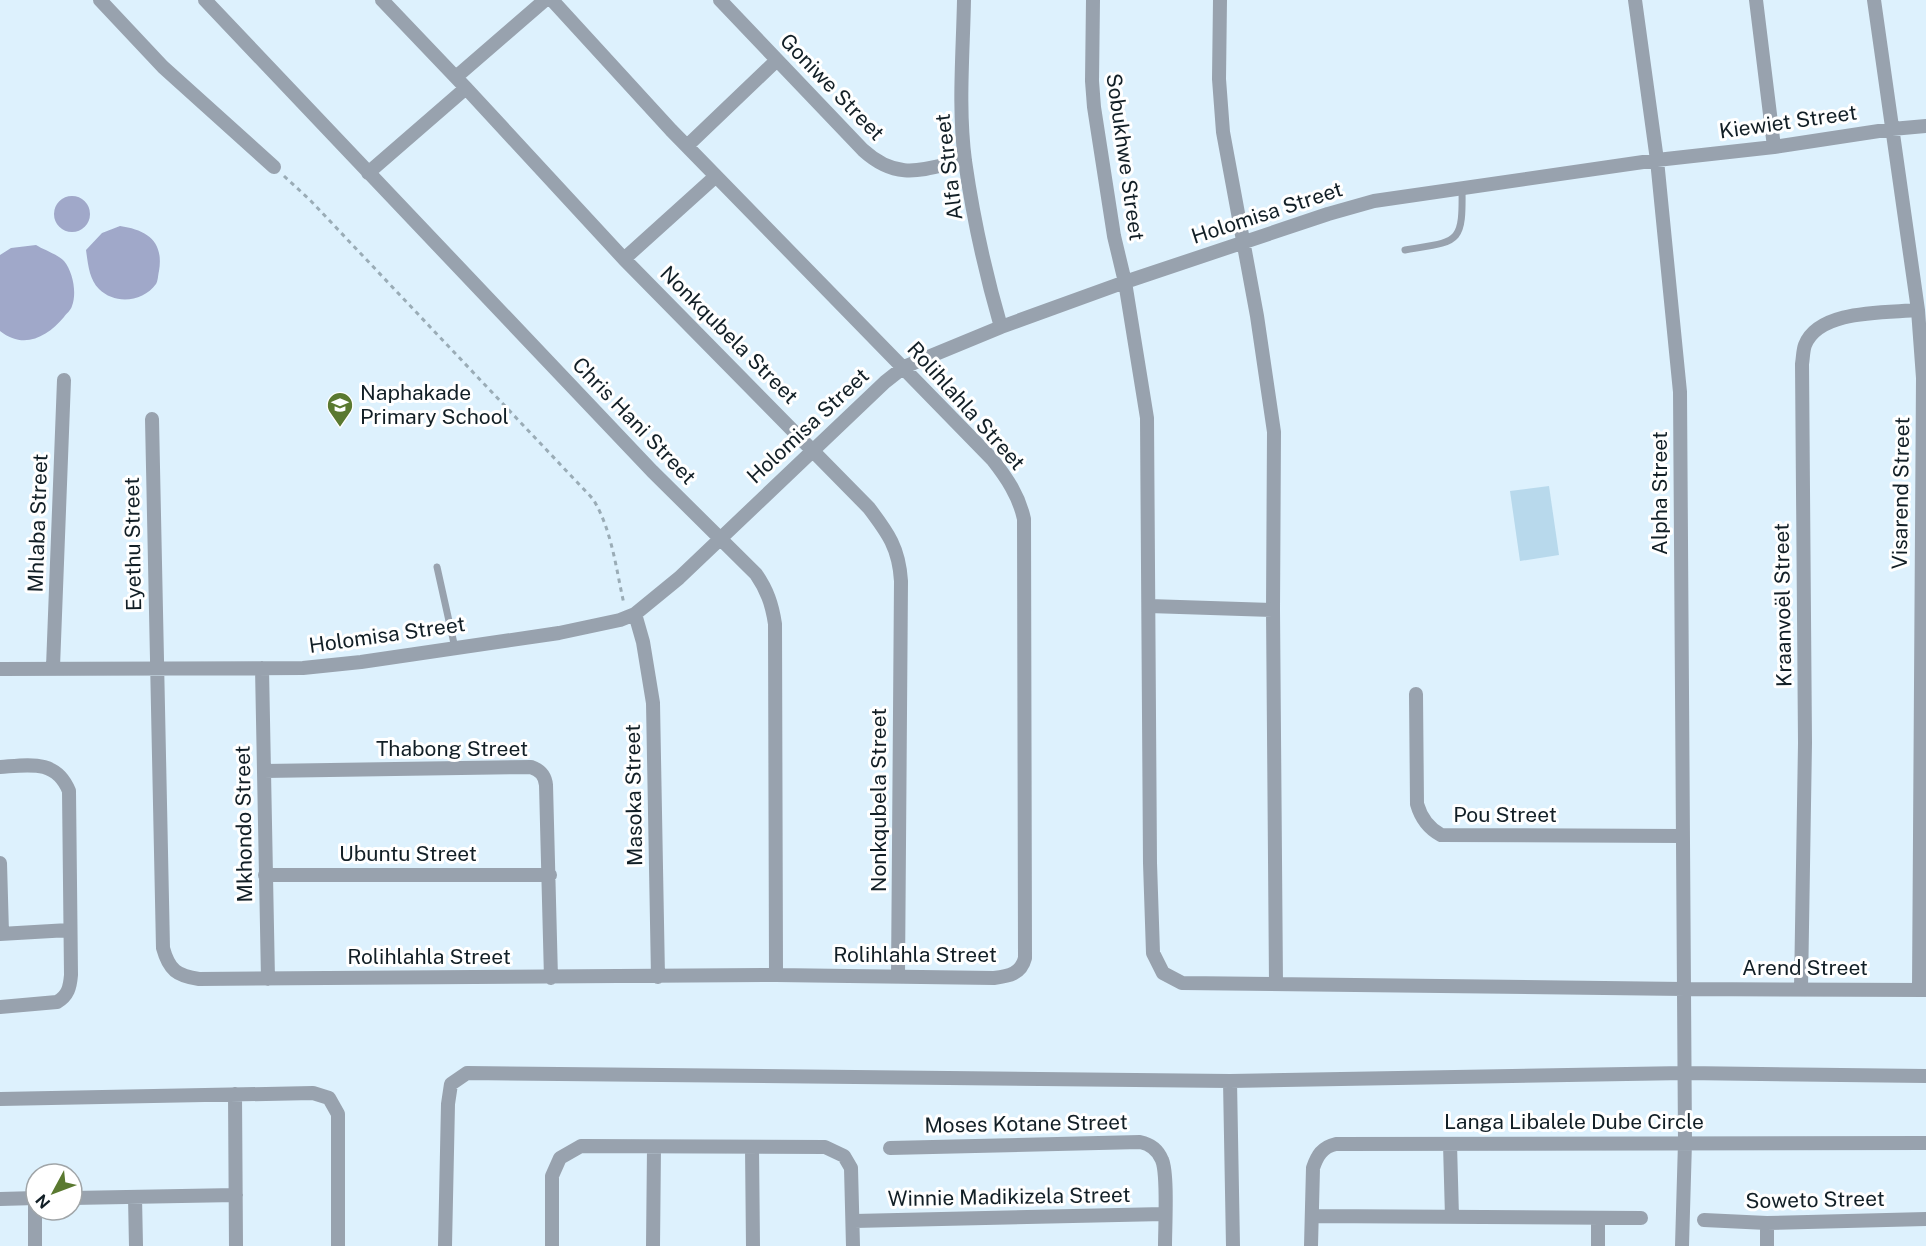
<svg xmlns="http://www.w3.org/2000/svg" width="1926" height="1246" font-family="'Public Sans',sans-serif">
<rect width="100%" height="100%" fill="#ddf1fd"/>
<!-- green -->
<path fill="#b8d9ec" d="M1549,486L1559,555L1520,561L1510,491Z"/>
<!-- water -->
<path fill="#a0a8c9" d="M54 214a18 18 0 1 1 36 0a18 18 0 1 1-36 0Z
M120,226C147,230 164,241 159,271C158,275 158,281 156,284C143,302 115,305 99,289C89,279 88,264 86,250L102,233Z
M36,245C44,250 59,255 64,261C73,272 77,293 72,306C71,310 66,314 64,317C47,337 24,350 0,331V255L11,248Z"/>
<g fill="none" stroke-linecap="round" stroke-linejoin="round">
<!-- path -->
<path stroke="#9aacb6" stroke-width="3" stroke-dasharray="4.5 4.5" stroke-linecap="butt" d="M284,176L310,200L593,499C612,530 616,569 624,604"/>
<!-- service -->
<path stroke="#98a2ae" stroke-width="7" d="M1405,250C1459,241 1463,245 1462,188
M437,567L455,648"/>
<!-- minor -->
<path stroke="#98a2ae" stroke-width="14" d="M100,0L163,67L274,167
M205,0L652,471L756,574C767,590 772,604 775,624L776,975
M382,0L466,88L624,259L869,508C888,533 899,548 901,581L898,976
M720,0L863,150C898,182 923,169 965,160
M964,0C963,53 958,108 965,161C973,217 985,272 1001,327
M1093,0L1092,81L1094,107L1114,236L1125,282L1147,418L1150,863L1153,953L1163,973L1182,983L1684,989L1926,990
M1220,0L1219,79L1223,132L1257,316L1274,432L1273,610L1276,984
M1635,0L1657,160L1680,392L1685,1142L1682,1246
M1756,0L1774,147
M1874,0L1918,310L1923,378L1919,990
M456,77L545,0
M687,146L777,60
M368,173L466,88
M624,259L716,176
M152,419L163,948C169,970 177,976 199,979L776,975L994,978C1009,976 1021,974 1025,958L1024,519C1019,496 1007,478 992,459L671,130L552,0
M1149,606L1273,610
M635,614L643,642L653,703L658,977
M53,667L64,380
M262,668L268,979
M0,669L303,668L361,662L559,633L620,620L635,614L679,578L885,382L904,367L1001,327L1125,282L1328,214L1374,201L1657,160L1774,147L1892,129L1926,126
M1416,694L1417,804C1421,818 1428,828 1441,835L1682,836
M0,767C29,765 56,759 69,791L71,975C70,987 68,996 57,1002L0,1007
M264,771L531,767C540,770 545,775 546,785L551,978
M0,863L2,933
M265,875H550
M0,934L69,930
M1801,989L1805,743L1802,364C1803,358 1803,350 1805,345C1819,309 1886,313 1918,310
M1230,1081L1233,1246
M235,1094L236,1246
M0,1099L313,1093L329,1098L338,1114V1246
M1450,1144L1452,1217
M752,1147L753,1246
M890,1148L1140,1142C1150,1144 1158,1150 1162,1160C1168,1174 1165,1227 1165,1246
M135,1197L136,1246
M72,1198L236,1195
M0,1199L36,1198
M1312,1216L1641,1218
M1704,1220L1767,1223L1926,1219
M854,1221L1164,1214
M35,1246V1198
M445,1246L448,1104L451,1084L467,1073L1230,1081L1685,1073L1926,1076
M552,1246V1176L560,1158L581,1146L825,1147L844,1156L851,1168L853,1246
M653,1246L654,1147
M1311,1246L1313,1168C1317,1156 1322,1147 1336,1144L1926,1143
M1598,1246V1218
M1767,1246V1223"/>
</g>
<!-- icons -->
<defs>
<g id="school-pin" transform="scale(1.35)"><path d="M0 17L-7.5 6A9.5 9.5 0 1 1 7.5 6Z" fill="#5a7930" stroke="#fff"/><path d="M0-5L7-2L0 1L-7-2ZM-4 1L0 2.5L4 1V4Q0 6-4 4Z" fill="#fff"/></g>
</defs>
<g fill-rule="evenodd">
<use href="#school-pin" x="340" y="405"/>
</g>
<g text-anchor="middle" stroke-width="6" stroke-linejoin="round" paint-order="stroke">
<!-- street labels -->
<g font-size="21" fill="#121f26" stroke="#fff">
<text transform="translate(832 87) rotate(46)" y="7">Goniwe Street</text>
<text transform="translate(1788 122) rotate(-8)" y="7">Kiewiet Street</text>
<text transform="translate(1125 157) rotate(82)" y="7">Sobukhwe Street</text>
<text transform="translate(949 167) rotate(-97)" y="7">Alfa Street</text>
<text transform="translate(1267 213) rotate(-18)" y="7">Holomisa Street</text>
<text transform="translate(729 335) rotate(45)" y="7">Nonkqubela Street</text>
<text transform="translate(966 406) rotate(48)" y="7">Rolihlahla Street</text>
<text transform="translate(634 421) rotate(46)" y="7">Chris Hani Street</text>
<text transform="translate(808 426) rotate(-43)" y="7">Holomisa Street</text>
<text transform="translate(1660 493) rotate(-90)" y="7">Alpha Street</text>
<text transform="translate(1901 493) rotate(-89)" y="7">Visarend Street</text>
<text transform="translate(38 523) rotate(-88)" y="7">Mhlaba Street</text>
<text transform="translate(133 544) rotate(-91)" y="7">Eyethu Street</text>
<text transform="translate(1783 605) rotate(-91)" y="7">Kraanvoël Street</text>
<text transform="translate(387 635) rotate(-8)" y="7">Holomisa Street</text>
<text x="452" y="756">Thabong Street</text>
<text transform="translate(634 795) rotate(-91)" y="7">Masoka Street</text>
<text transform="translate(879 800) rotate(-90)" y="7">Nonkqubela Street</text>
<text x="1505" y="822">Pou Street</text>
<text transform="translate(244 824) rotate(-91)" y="7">Mkhondo Street</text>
<text x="408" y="861">Ubuntu Street</text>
<text x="915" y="962">Rolihlahla Street</text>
<text x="429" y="964">Rolihlahla Street</text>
<text x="1805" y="975">Arend Street</text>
<text x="1574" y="1129">Langa Libalele Dube Circle</text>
<text transform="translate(1026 1124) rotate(-1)" y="7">Moses Kotane Street</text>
<text transform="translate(1009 1197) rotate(-1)" y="7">Winnie Madikizela Street</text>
<text transform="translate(1815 1200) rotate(-1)" y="7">Soweto Street</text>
</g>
<!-- poi labels -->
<g font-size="21" fill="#121f26" stroke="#fff" text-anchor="start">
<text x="360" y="400">Naphakade<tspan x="360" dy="24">Primary School</tspan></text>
</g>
</g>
<!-- north arrow -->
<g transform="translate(54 1192) rotate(229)"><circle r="28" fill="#ffffff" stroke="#a0a5a8" stroke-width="1.5"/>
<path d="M0-4.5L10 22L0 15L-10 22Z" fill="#5a7930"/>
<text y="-9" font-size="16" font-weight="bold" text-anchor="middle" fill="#121f26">N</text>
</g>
</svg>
